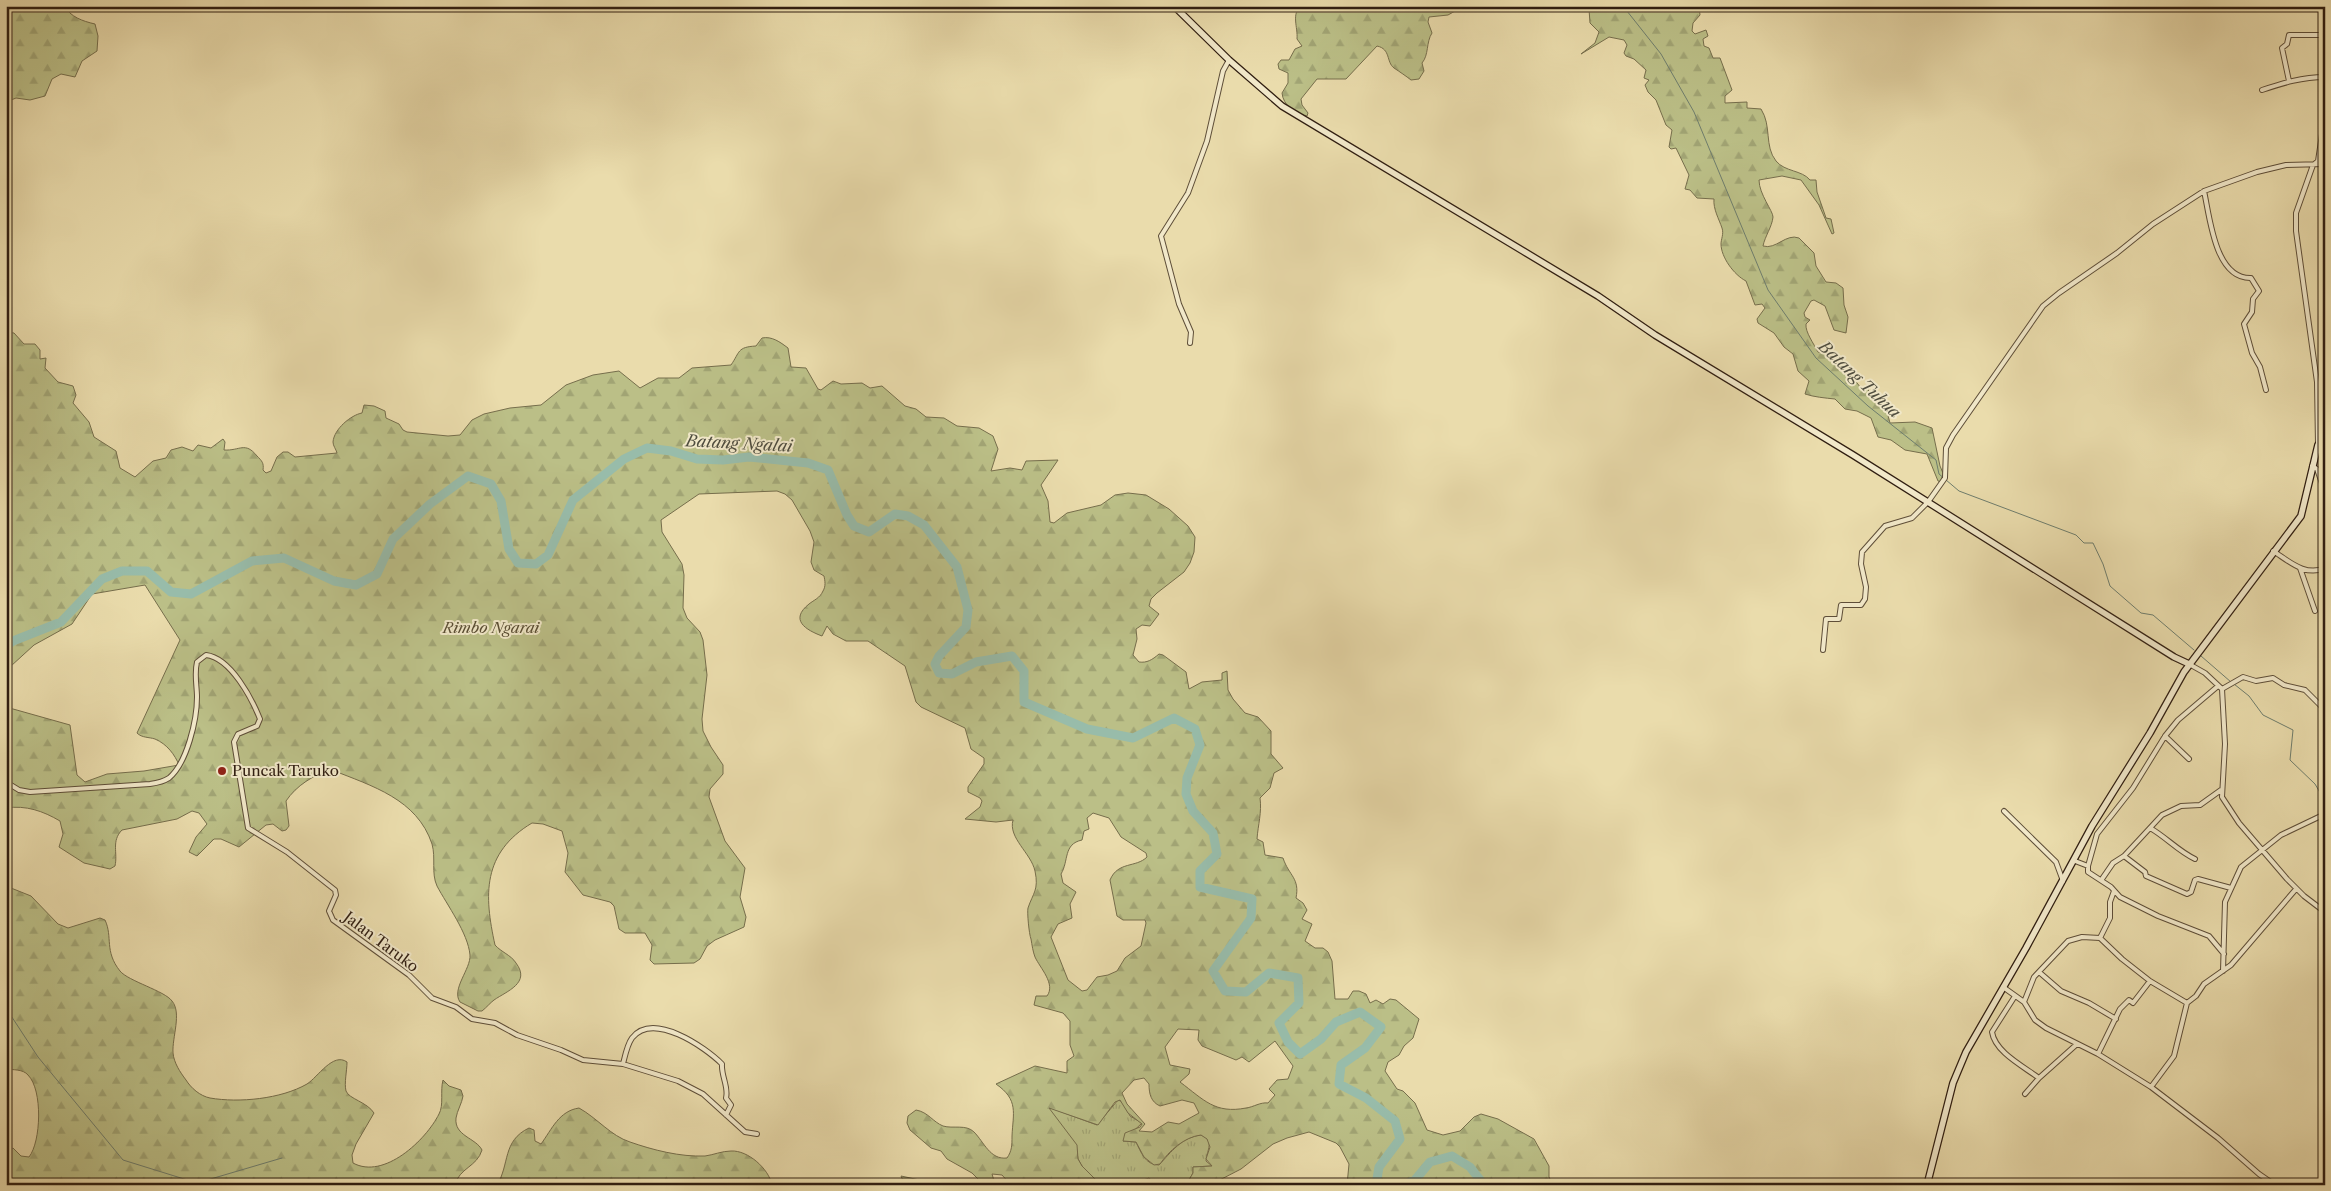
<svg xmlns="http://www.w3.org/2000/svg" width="2331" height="1191" font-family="'Libre Caslon Text',serif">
<defs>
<pattern id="grass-tufts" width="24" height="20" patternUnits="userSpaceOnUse" patternTransform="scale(1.25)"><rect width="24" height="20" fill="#bbbf87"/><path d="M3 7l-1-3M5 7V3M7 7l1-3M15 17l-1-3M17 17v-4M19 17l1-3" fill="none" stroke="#a1a474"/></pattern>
<pattern id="forest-firs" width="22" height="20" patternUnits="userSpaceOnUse" patternTransform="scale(1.25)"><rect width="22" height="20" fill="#bbbf87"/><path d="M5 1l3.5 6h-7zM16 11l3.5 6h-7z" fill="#a1a474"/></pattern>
</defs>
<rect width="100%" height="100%" fill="#eadcac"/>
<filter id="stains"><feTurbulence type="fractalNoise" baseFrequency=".004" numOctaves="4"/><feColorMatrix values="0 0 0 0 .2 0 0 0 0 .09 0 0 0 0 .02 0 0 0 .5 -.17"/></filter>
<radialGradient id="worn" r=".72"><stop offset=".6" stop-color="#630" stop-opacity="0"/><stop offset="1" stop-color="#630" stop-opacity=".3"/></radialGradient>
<!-- grass -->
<path fill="url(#grass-tufts)" stroke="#766e4c" d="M1118,1100L1123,1102L1130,1116L1142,1123L1123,1141L1136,1142C1141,1152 1145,1165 1159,1165C1171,1152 1182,1137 1201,1135C1215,1141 1207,1149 1206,1161L1212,1166L1193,1167V1173L1186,1185H1157L1152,1180L1117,1182L1110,1185L1099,1184L1082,1166L1078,1159L1076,1145L1056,1121L1048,1107L1097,1125Z"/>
<!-- forest -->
<path fill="url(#forest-firs)" stroke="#766e4c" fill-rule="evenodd" d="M6,6H64C71,17 82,21 95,24L98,36L97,51L82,61L75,77L61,74L52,79L45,96L30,100L16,98L6,102Z
M1301,6H1464L1448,15L1429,17L1428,22L1432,33C1426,42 1429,55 1422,63L1424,71L1419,79L1411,80C1406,76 1400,72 1394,68C1386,62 1391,49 1377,46L1346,79H1317L1301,99L1302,105L1308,113L1307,116C1295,114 1283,105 1282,93L1288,83V73L1279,69L1278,64L1281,60H1289L1295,49L1302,46L1297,39C1298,27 1291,14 1301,6Z
M1577,6H1699L1700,15L1693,23L1692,31L1695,34L1706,30L1708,36L1703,39L1704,46L1709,48L1713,58H1720L1732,90L1725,96V103L1747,102V108L1761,109C1772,126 1764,146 1776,161C1785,172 1802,170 1810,180H1816L1817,192L1825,215L1826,218L1831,219L1834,233L1832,234L1819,205L1801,180L1782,176L1759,180C1759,194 1773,211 1773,217C1772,227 1765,236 1763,246C1776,250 1786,233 1799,238L1814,253L1816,266L1826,282L1836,283L1843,288L1844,305L1848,317L1846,333L1834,330L1825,306L1814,300L1811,301L1804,313L1805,317L1810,320L1806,324C1805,332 1814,344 1818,352L1831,355L1842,366L1847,367L1848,378H1853L1861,388L1867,387L1870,394L1885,404L1890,423L1915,422L1932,428L1940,466L1943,473L1941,482L1938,481L1927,454L1905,450L1891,440L1878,437L1871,418L1857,411L1845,409L1835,399C1825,398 1814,397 1805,394L1809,381L1798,371L1793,354L1784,347L1774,333L1758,323L1757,319L1765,308L1762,304L1755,305L1746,281C1734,275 1721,257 1721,244C1721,239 1724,234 1722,228C1719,219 1713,209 1714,199L1697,198L1690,190L1685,189L1689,175L1676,148L1671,149L1669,147L1672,130L1666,125L1656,100L1648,92L1645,85L1649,80L1644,78L1646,70L1634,59L1626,56L1624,53L1627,45L1624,40L1609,37L1581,54L1595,43L1599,32L1590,23L1589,9Z
M6,332L14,333L24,344H35L40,350V359L46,358L45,368L58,382L73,386L76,395L73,403L89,422L94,437L116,451L120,468L135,477L153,461L166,458L171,450L182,447L193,451L198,445L211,448L223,439L225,442L224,450C240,451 245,441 257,456C262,461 264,463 263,470L266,473L271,471L277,457L283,452H288L295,457L337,453C336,449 333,446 333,442C334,429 351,415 362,413L364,405L374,406L385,411L386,418L399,424L403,430L407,432L448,436L460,435L472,420L484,414L510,408L541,405L566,385L593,375L619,371L640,388L658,378H679L692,368L731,365C740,352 737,347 756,346L762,338C772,336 780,342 788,348L791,367L806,368L818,389L821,390L833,381L841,384L862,383L870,388L882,386L905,406L916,409L926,417L944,418L957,426L979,428L993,436L998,449L991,471L1010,468L1022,470L1026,461L1058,460L1041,485L1048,501L1050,522L1054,523L1067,513L1101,505L1115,495L1128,493L1146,495L1169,509L1188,526L1195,537L1194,552L1190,563L1184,572L1157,593L1151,599L1149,606L1159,614L1150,626L1142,625L1136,629L1137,639L1133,655L1139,662C1147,663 1152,660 1159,654L1163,655L1186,672L1189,689L1202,682L1222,680V673L1227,671L1228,690L1233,699L1245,713L1258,717L1271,731V754L1283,768L1274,773L1270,788L1260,798C1262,812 1258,825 1257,839L1263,842L1265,855L1283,858C1289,876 1300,878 1296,898L1303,903L1307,910L1302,919L1312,924L1305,941L1315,948H1323L1328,952L1332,961L1335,999H1348L1353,991H1359L1366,994L1370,1003L1376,1000L1383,1004L1390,999L1396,1000L1419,1019L1413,1038L1404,1046L1399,1055L1388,1062L1385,1071L1397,1089L1403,1091L1415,1103L1427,1130L1443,1135L1460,1131L1474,1117L1481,1114L1498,1119L1534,1139L1549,1166V1177L1553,1185H1347L1349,1164L1340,1147L1336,1143L1309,1132L1287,1138L1273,1144L1241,1169L1210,1185H1186L1193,1173V1167L1212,1166L1206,1159L1210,1147L1207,1139L1201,1135C1184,1137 1169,1151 1160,1164L1154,1165L1144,1157L1136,1142L1123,1141L1125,1133L1140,1127L1142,1124L1128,1113L1120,1100L1115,1102L1098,1125L1049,1108L1077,1145L1078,1159L1082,1166L1101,1185H1011L1002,1175L992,1174L995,1184L980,1181L972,1173L947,1159L941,1151L931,1148L910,1130L907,1123L908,1116L916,1110C928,1112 933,1122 943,1126C953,1129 966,1124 974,1132C984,1142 990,1160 1007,1158C1012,1151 1012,1145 1012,1136C1013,1113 1019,1100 996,1084L1035,1066L1067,1073V1061L1074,1056L1070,1045V1021L1063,1013L1034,1005L1036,996H1047C1056,984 1040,968 1035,957C1033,952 1032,945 1031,939C1029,934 1027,912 1028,908C1033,893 1039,890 1035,871C1031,853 1008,838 1013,820L996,822L965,819L980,807L982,801L980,798L968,792V787L984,764V758L971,749L965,728L921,707L916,702L905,666L868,641H846L833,634L827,626L822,636C806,630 789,620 809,604C814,600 820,598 823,591C826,586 825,581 824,576L814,570L811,562L814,542L810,531L792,500L785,494L777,491L699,494L661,520L662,532L682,564L684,575L683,608L687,618L700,632L703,640L707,675L702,719L703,731L711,747L723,765V774L710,789L709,797L725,841L745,868L740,897L746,917L744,927L715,940L707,946L700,959L694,963L654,964L650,960L652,945L645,933H625L619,929L614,906L610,902L583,895L565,872L568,853L562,831L543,824L532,823C482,853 484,895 495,945C501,952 511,955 516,963C531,983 507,991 494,1000C490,1003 487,1007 482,1011H478L460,1002C451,989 471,969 470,955C468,933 447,905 437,886C431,873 436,858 432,844C417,799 372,786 332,770C314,774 296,786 286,801L289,826L286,830L282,831L273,824L266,825L239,847L221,839H214L197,856L189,852L196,837L207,824L199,813L192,811L177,819L122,830C111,841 118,853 115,866L110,869L84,863L59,847L63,834L60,821C43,811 26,805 6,808V707L70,725L77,775L85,782L107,774L144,771L179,765C175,755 167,744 155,739C149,737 142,738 137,733L180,640L145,585L92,594L72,624L34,645L11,666L6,677ZM1093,813L1109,818L1121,837L1146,853L1147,857C1136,868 1118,861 1110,880L1117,916L1123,920H1145L1146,923L1141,946L1125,958L1117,971L1108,975L1097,977L1087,990L1082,991L1068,980L1051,937L1058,924L1072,918L1070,904L1076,892L1063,883L1061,874C1069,861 1063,844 1082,840L1084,831L1089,829L1087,818ZM1178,1029L1199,1030L1198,1040L1202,1046L1236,1060L1242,1057L1249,1062L1275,1041L1293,1066L1288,1079L1277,1080L1269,1089L1275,1095L1268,1103C1260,1102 1254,1107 1246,1108C1215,1114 1204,1100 1180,1082L1189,1074L1190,1069L1170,1065L1165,1047ZM1144,1078L1149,1084C1149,1094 1151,1102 1160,1106L1182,1100L1194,1103L1199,1113L1179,1124L1168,1122L1152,1132L1139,1131L1145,1124L1127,1104L1122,1093L1134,1080Z
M6,886L31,896L58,924L68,928L100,918L105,920C113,937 104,951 120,971C128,981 165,991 172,1001C182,1013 172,1037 173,1053C174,1063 180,1072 186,1080C191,1088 200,1096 210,1098C239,1103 281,1099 307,1084C318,1077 333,1052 347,1062C347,1071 344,1083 346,1091C349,1099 367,1102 374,1113L356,1144L352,1155L353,1163C384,1180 426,1140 439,1114C444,1105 440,1091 443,1080L449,1086L461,1090L463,1096C462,1103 457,1111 456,1118C454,1136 476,1138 482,1150C477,1167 459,1168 455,1185H11L6,1169L7,1151L13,1148L21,1156L29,1157C41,1142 43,1090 28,1075C23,1069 13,1070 6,1069Z
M579,1108C597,1118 611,1136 630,1142C653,1150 680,1157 705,1156C713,1155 722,1151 731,1151C748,1150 769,1169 772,1185H497C510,1164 502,1141 529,1128L534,1130L535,1141L541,1144C552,1129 559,1111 579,1108Z
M901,1176L943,1185H905Z
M1149,1178L1157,1185H1110C1124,1178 1139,1183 1149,1178Z"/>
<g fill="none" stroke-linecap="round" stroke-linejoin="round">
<!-- stream -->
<path stroke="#6e7d6d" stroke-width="1" d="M1623,6L1661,54L1694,112L1768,290L1816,358L1868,406L1936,460L1939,474L1959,491L2076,535L2084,543H2093L2103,564L2110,586L2141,613L2153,615L2194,650
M2201,656L2231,682
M2234,684L2249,696L2263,715L2293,730L2290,760L2315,784L2325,801
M6,1008L38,1057L123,1160L197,1183L282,1158"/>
<!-- river -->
<path stroke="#98bcaa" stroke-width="9" d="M6,646L13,641L61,622L102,579L122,571H147L171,592L191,594L252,561L284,558L334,581L356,585L377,574L393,539L430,504L468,476L491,484L501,501L509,549L518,563L536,564L548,555L573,500L624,459L647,448L671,451L697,459L723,460L749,457L808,463L828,470L847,515L854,526L869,532L895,514L908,516L924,525L957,567L968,610L966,627L939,656L935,664L939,673L952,674L976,662L1012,656L1024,671V702L1087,729L1133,738L1174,718L1195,729L1200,745L1187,778L1186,794L1193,811L1213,833L1217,854L1200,871V887L1252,899L1251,918L1213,971L1225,991L1246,992L1269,973L1298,978L1299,1003L1279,1023L1288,1042L1300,1054L1321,1039L1336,1022L1360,1012L1381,1027L1365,1048L1341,1065L1339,1084L1366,1098L1395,1121L1400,1139L1379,1167L1376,1185
M1403,1185L1415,1180L1430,1162L1452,1156L1470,1167L1484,1185"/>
<!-- street casing -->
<g stroke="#5e4e38" stroke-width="6">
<path id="street" d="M2289,81L2282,48L2287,44L2289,35H2325
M2262,90C2283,83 2302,77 2325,77
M2204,191C2210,218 2215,279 2251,278L2259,291L2253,299L2252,312L2244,324L2252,353L2260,367L2266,390
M1190,343L1191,332L1179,304L1161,236L1188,193L1207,141L1223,71L1229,60
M2318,445L2317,382L2296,231V213L2313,165L2318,161L2325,114
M2312,466L2317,469L2325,492
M2273,551C2289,561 2305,577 2325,568
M2300,568L2315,611
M1823,650L1826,619H1839L1841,605H1861L1865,599L1866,587L1861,564L1862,552L1885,526L1912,518L1928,502L1945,478L1946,448L1953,435L2043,306L2059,293L2117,253L2153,224L2204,191L2257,172L2286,165L2325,164
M2189,664L2205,673L2222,689L2225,744L2222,797L2239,823L2287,879L2304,896L2325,912
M2222,689L2243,677L2256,681L2273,678L2284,685L2305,690L2325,710
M2165,736L2189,759
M6,782L19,790L30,792L150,784C157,783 163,782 169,778C187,763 197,720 197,697C197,686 194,674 197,662L206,655C231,658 252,699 260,719L257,726L238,734L234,742L248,828L287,852L335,890L336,895L329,911L333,920L409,975L432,998L456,1007L472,1019L495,1023L517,1035L561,1050L583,1060L623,1064L678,1081L703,1094L745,1132L757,1134
M2004,811L2056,862L2063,881
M2150,828C2166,837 2178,851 2195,859
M2124,856L2145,872L2146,876L2187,894L2191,892L2195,880L2198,879L2231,888
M2075,861L2088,866V872L2111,887L2120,897L2158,916L2209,936L2224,954
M2088,866L2097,834L2133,788L2165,736L2178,720L2218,686
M2102,879L2113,863L2124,856L2162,815L2181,806L2200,805L2221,790
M2100,938L2110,918V902L2114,891
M2223,971L2225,902L2241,867L2281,835L2325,814
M2039,972L2061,991L2089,1003L2116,1019
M2003,987L2024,1002L2035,1020L2046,1028L2098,1054L2151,1087L2218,1138L2259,1174L2275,1185
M2015,996L1992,1032C1995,1052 2023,1066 2039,1078
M2024,1002L2034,977L2068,941L2082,937L2100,938L2122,959L2150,981L2187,1003L2174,1056L2151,1087
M2187,1003L2196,996L2204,984L2231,965L2296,889
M2098,1054L2120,1009L2129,1000L2133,1003L2150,981
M2324,1061H2325
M623,1064C625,1056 627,1045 632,1038C653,1011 705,1047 722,1064C721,1076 729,1087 726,1098L731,1105L726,1115
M2025,1094L2039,1078L2077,1044"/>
</g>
<!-- secondary casing -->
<g stroke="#301e11" stroke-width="8">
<path id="secondary" d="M1174,6L1229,60L1282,106L1598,296L1655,335L1853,455L2174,657L2189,664
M1927,1185L1953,1083L1966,1052L2026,948L2092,826L2150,733L2184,672L2301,516L2318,445L2325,437"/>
</g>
<!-- street -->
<use href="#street" stroke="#f1e8c9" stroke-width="4"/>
<!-- secondary -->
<use href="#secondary" stroke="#f1e8c9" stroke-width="5.5"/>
</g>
<!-- markers -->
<circle fill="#8f2418" stroke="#f1e8c9" stroke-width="2" cx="222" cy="771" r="5"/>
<g text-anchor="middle" stroke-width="4" stroke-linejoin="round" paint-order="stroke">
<!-- park labels -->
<g font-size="15" font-style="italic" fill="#5a4e34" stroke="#f1e8c9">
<text x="491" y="633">Rimbo Ngarai</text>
</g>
<!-- poi labels -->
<g font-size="15" fill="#301e11" stroke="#f1e8c9" text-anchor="start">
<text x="232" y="776">Puncak Taruko</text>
</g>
<!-- street labels -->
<g font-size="15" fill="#301e11" stroke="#f1e8c9">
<text transform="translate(381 942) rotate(37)" y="5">Jalan Taruko</text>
</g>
<!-- water labels -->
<g font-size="16" font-style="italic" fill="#4f4d3f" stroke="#f1e8c9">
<text transform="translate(1860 379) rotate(43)" y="6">Batang Tuhua</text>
<text transform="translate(739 443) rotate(3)" y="6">Batang Ngalai</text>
</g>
</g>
<!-- margin -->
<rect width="2331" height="1191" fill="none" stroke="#eadcac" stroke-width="25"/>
<rect x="8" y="8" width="2316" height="1176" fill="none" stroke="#301e11" stroke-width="2.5"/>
<rect x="12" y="12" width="2306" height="1166" fill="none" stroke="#301e11"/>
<rect width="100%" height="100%" filter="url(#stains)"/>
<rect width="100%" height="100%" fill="url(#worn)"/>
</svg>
